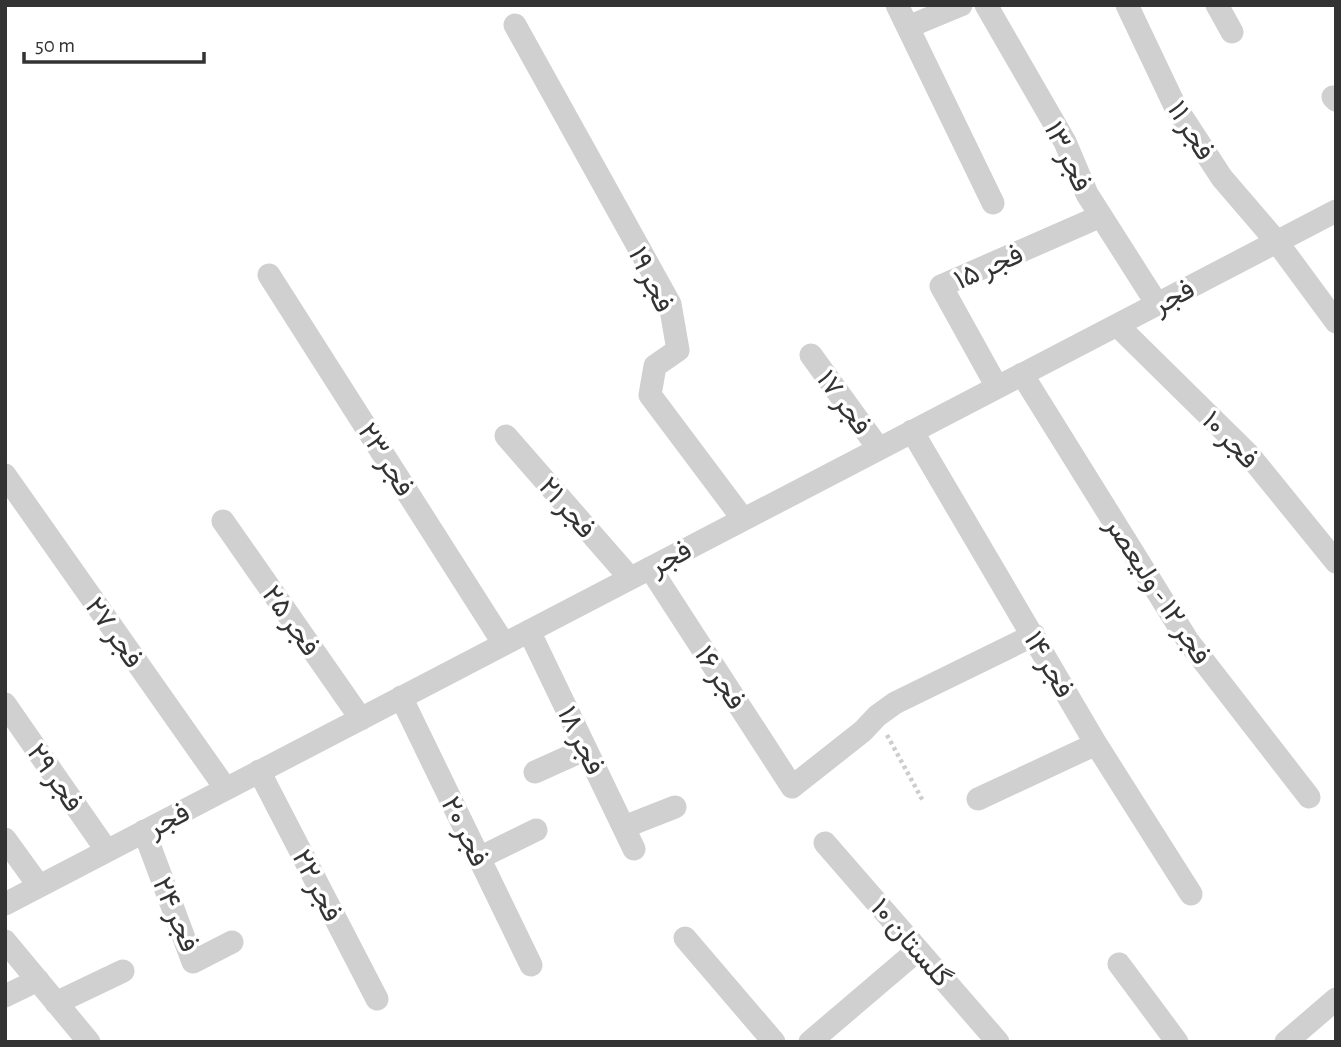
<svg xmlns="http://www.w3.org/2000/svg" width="1341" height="1047" font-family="'Alegreya Sans',Vazirmatn,sans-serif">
<rect width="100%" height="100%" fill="#fff"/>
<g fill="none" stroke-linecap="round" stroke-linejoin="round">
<!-- path -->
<path stroke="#cdcdcd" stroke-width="4.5" stroke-dasharray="3.5 3.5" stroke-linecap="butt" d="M887,735L923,801"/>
<!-- minor -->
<path stroke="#d0d0d0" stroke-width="23" d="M897,5L993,203
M986,5L1065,142L1087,194L1157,304
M1127,5L1175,106L1222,178L1277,242L1336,322
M1217,5L1232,32
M515,25L670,304L678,350L655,366L650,395L743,519
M908,27L961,5
M1333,97L1336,100
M269,275L504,644
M1117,325L1249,455L1336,562
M811,355L879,449
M1022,374L1188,641L1309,797
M997,387L941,286L1101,216
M912,431L1096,744L1191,894
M506,436L630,578
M5,475L226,789
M223,521L361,719
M650,568L792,787L863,731L877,716L895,703L1034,635
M529,631L634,849
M401,697L531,965
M5,704L107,851
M259,771L377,999
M535,772L586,749
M978,799L1096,744
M624,827L675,807
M144,831L193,962L232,942
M5,839L39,886
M825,843L998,1042
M479,858L536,830
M5,904L1336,211
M685,938L774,1042
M5,941L89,1042
M1119,964L1177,1042
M5,996L38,980
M56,1003L123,971
M810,1042L918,950
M1286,1042L1336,999"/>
</g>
<g text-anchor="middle" stroke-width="7" stroke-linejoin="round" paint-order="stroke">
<!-- street labels -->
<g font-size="28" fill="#333" stroke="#fff">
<text transform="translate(1192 130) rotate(58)" y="10">فجر ۱۱</text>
<text transform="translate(1069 156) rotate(64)" y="10">فجر ۱۳</text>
<text transform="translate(988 266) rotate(-24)" y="10">فجر ۱۵</text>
<text transform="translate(652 279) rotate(64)" y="10">فجر ۱۹</text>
<text transform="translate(1173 296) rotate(-28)" y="10">فجر</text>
<text transform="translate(845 402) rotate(54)" y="10">فجر ۱۷</text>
<text transform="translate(1231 439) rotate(46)" y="10">فجر ۱۰</text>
<text transform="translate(387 459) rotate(58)" y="10">فجر ۲۳</text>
<text transform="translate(568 507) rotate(49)" y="10">فجر ۲۱</text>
<text transform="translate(670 557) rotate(-28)" y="10">فجر</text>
<text transform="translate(1159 590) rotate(57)" y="10">فجر ۱۲ - ولیعصر</text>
<text transform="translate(292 620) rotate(55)" y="10">فجر ۲۵</text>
<text transform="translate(115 632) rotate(55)" y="10">فجر ۲۷</text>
<text transform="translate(1050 664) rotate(60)" y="10">فجر ۱۴</text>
<text transform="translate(721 677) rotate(57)" y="10">فجر ۱۶</text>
<text transform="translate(582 740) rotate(64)" y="10">فجر ۱۸</text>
<text transform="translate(56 777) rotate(55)" y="10">فجر ۲۹</text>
<text transform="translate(168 819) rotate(-27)" y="10">فجر</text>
<text transform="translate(466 831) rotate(64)" y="10">فجر ۲۰</text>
<text transform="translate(318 885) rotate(63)" y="10">فجر ۲۲</text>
<text transform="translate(177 914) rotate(67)" y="10">فجر ۲۴</text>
<text transform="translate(912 942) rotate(49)" y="10">گلستان ۱۰</text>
</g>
</g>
<!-- border -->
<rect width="1341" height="1047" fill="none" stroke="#333333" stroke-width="14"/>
<!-- scale -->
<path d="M24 52v10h180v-10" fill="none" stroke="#333333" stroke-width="3.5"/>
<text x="35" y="52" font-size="21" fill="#333333" stroke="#ffffff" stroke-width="5" paint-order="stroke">50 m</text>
</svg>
